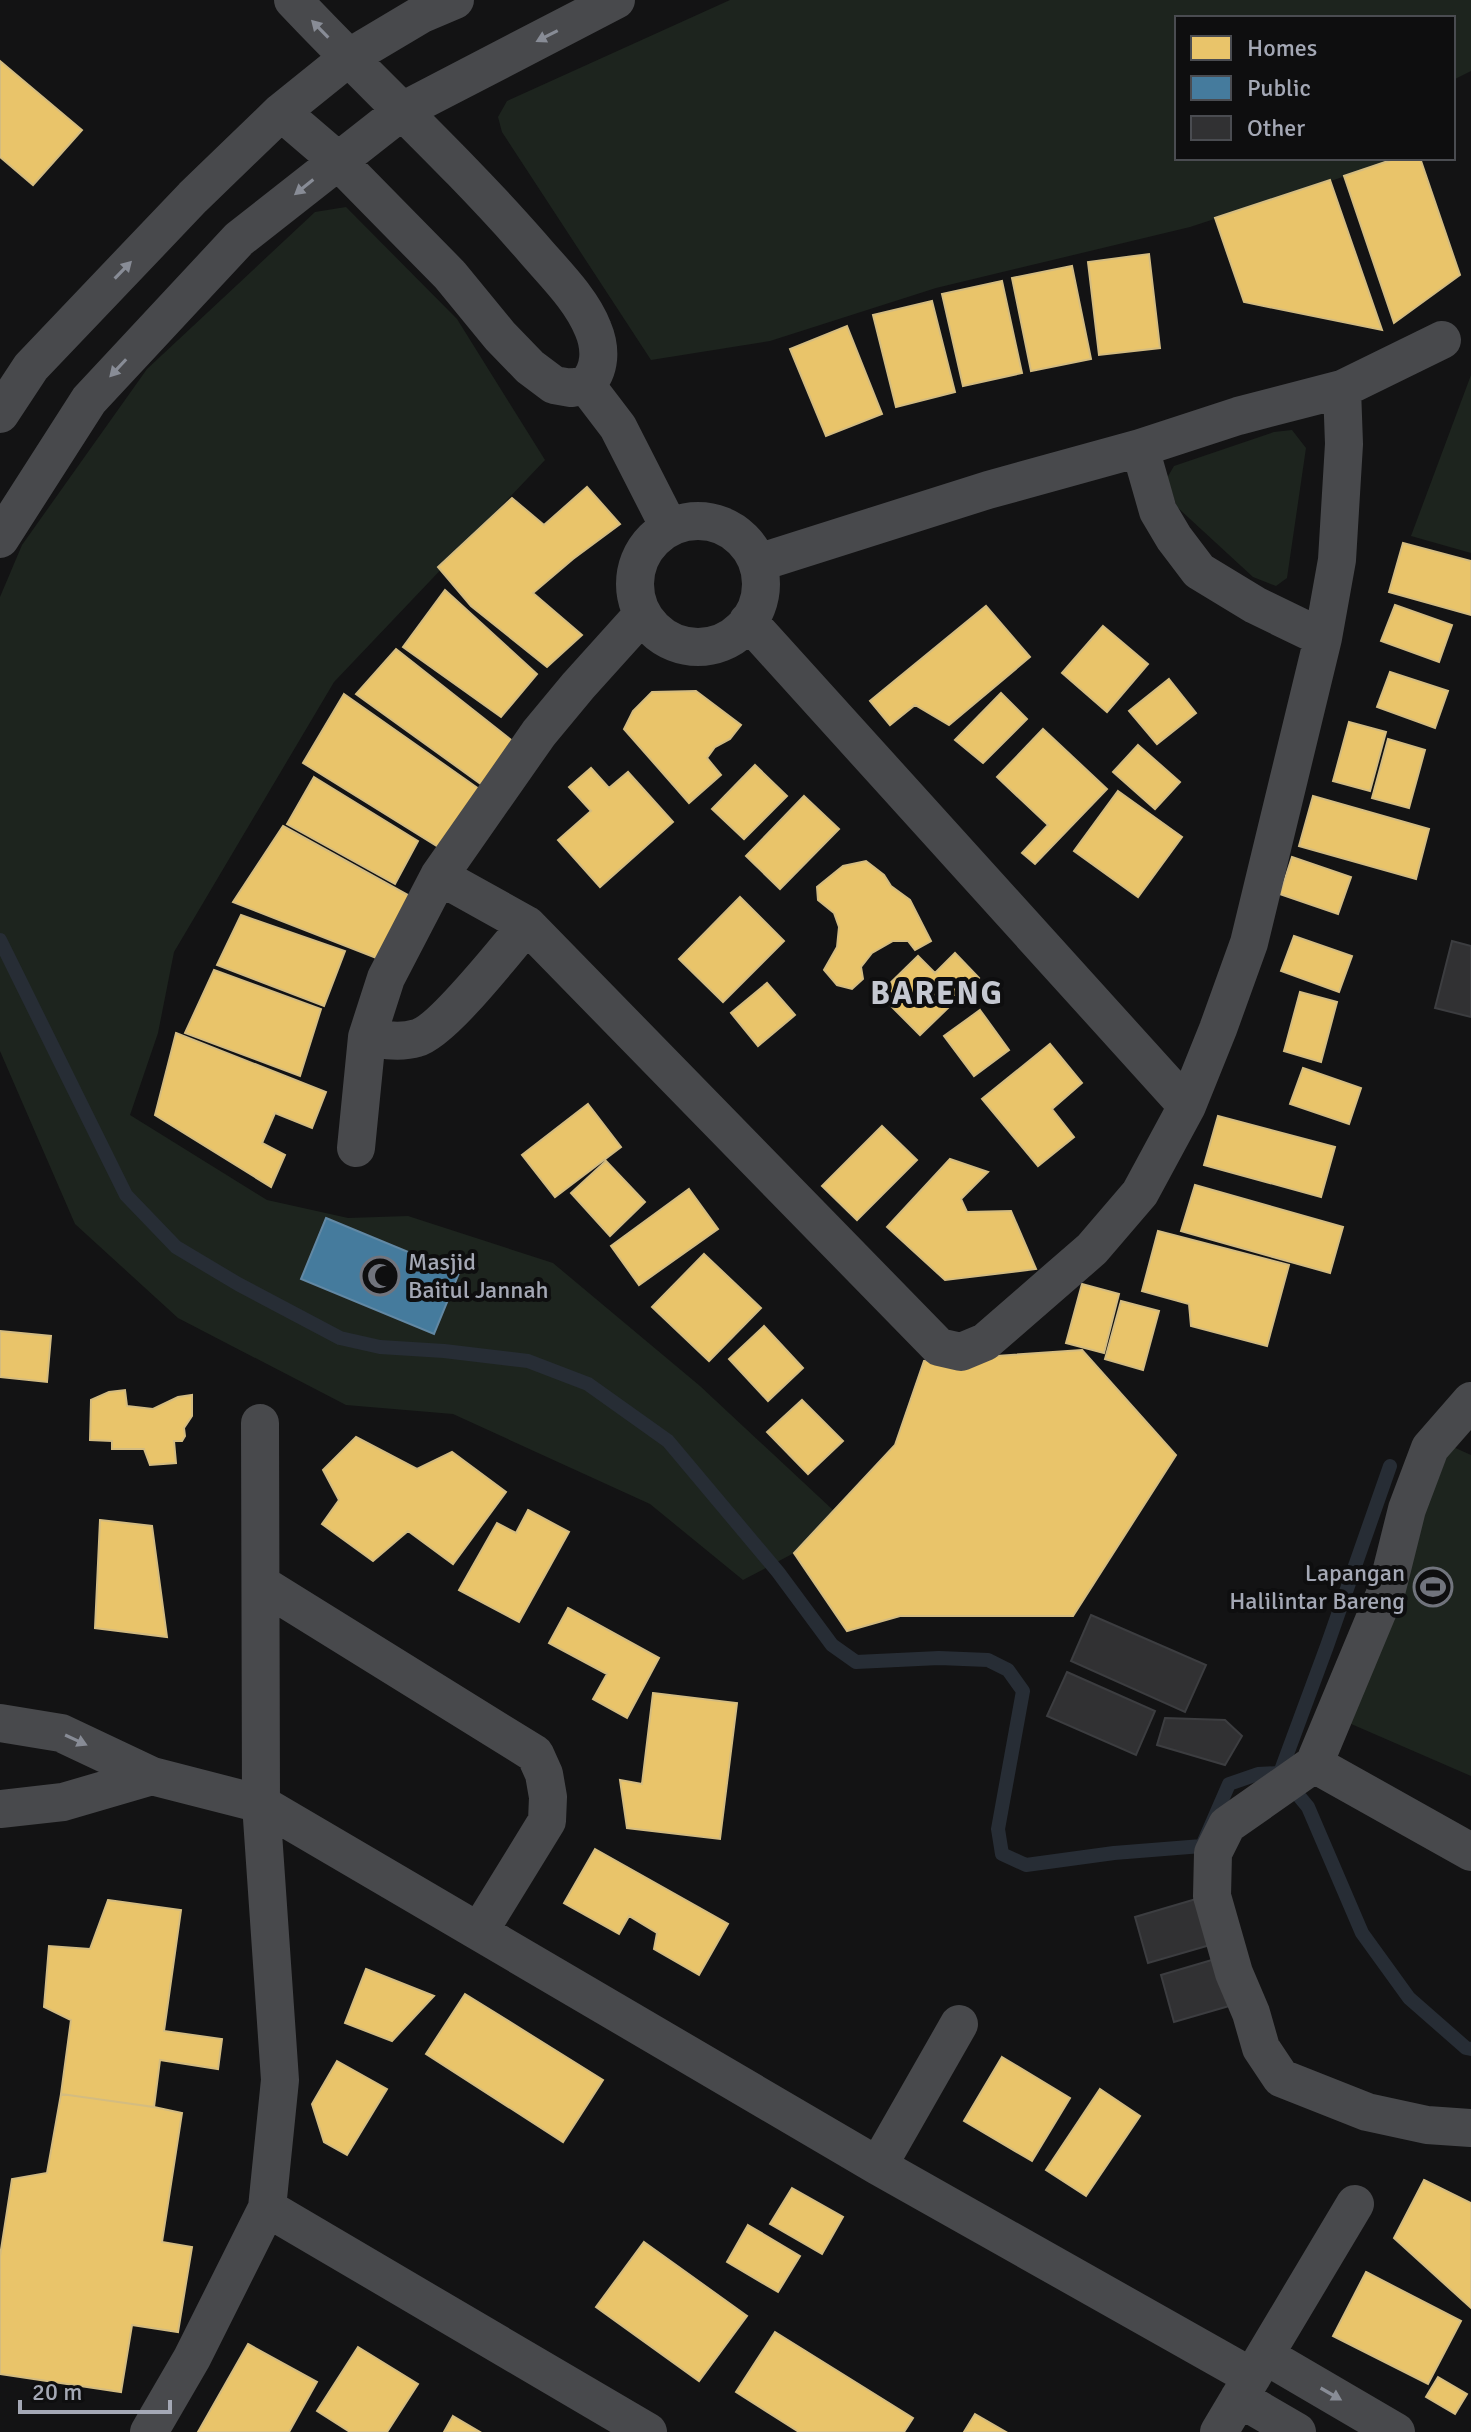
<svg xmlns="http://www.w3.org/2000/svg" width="1471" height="2432" font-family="Signika,sans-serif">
<rect width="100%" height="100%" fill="#131314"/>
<!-- green -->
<path fill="#1d241e" d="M730,0H1471V71L1453,80V18H1177V158H1401L1190,227L936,288L770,341L651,360L502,132L498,117L507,101Z
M346,207L457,319L545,460L334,682L174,952L158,1033L130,1115L267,1200L348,1218L408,1216L553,1263L700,1386L833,1510L794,1553L743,1580L650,1504L453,1414L346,1405L178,1318L75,1224L0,1051V597L22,545L147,369L315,212Z
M1471,375V553L1411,536Z
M1292,430L1306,448L1287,578L1276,586L1253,577L1177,507L1167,478L1174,466L1274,432Z
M1451,1446L1471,1455V1776L1342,1720Z"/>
<!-- homes -->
<path fill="#e9c46a" stroke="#d4bc80" stroke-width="2" d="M0,61L82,130L33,185L0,157Z
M1397,158H1420L1460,275L1394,323L1344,176Z
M1330,180L1382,330L1244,302L1215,218Z
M1149,254L1160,348L1099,355L1088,262Z
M1072,266L1091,359L1031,371L1012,278Z
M1002,281L1022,373L963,386L942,294Z
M932,301L955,392L896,407L873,315Z
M847,326L882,414L826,436L790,349Z
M587,487L620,524L573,559L533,593L582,635L547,667L471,606L438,567L512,498L544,525Z
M1403,543L1471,561V615L1389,592Z
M445,590L537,674L501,717L403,647Z
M1395,605L1452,625L1439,662L1381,641Z
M986,606L1030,657L949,725L915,705L890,725L870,701Z
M1103,626L1148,664L1107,712L1062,673Z
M396,649L515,743L485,787L356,694Z
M1390,672L1448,691L1435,728L1377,707Z
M1169,679L1196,713L1157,744L1129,711Z
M696,691L741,725L730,739L715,747L707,758L721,775L689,803L624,729L633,711L652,692Z
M1001,693L1027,719L983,763L955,740Z
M344,694L479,789L445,851L303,763Z
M1349,722L1386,732L1370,791L1333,781Z
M1043,729L1107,789L1035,864L1022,853L1048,825L997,777Z
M1388,739L1425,750L1409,808L1372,798Z
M1138,745L1180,782L1155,809L1113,772Z
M755,765L787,796L744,839L712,809Z
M591,768L609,788L628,772L673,822L600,887L558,840L591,811L569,787Z
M314,777L418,841L395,884L287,824Z
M1118,791L1182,837L1138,897L1074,851Z
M804,796L839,829L780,889L746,856Z
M1313,796L1429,829L1416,879L1299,846Z
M283,826L415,899L384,961L233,902Z
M1292,857L1351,877L1338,914L1280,894Z
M866,861L884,875L891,886L910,900L931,941L915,950L908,941H893L872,953L861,967L863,979L852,989L837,985L824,970L837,947L839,927L834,913L818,900L817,887L843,866Z
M740,897L784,941L723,1002L679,959Z
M241,915L345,951L324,1006L217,965Z
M1294,936L1352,956L1339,992L1281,971Z
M955,953L979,978L920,1035L879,994L918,956L935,973Z
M214,970L321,1009L300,1076L185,1033Z
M767,983L795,1015L758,1046L731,1013Z
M1300,992L1337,1002L1321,1062L1284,1051Z
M980,1010L1009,1050L974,1076L944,1036Z
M176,1033L326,1092L312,1128L275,1113L262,1143L285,1155L271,1187L155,1115Z
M1050,1044L1082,1083L1052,1109L1074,1137L1038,1166L982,1099Z
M1303,1068L1361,1088L1349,1124L1290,1104Z
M588,1104L621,1147L555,1197L522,1155Z
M1218,1116L1335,1147L1321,1197L1204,1165Z
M882,1126L917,1160L857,1220L822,1186Z
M950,1159L988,1172L961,1199L967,1212L1011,1211L1036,1269L945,1280L887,1227Z
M606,1161L645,1202L610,1236L571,1193Z
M1195,1185L1343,1227L1330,1273L1181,1231Z
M689,1189L718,1229L639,1285L611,1246Z
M1158,1231L1289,1265L1267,1346L1191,1326L1189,1304L1142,1291Z
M704,1254L761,1308L709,1361L652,1307Z
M1082,1284L1119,1294L1104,1353L1066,1343Z
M1121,1301L1159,1311L1143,1370L1105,1359Z
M764,1326L803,1368L768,1401L729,1359Z
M0,1331L51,1336L47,1382L0,1377Z
M1082,1350L1176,1455L1073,1616H900L847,1631L794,1553L895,1445L924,1361Z
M125,1390L127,1406L153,1409L178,1397L192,1395V1416L184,1428L185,1436L182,1441H174L176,1463L150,1465L144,1449H112V1441L90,1440L91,1400L109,1392Z
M802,1400L843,1441L808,1474L767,1432Z
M356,1437L417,1469L452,1452L506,1492L453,1564L408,1531L373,1561L322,1524L339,1500L323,1470Z
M528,1510L569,1532L519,1622L459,1590L497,1523L516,1533Z
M100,1520L152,1526L167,1637L95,1628Z
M568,1608L659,1658L627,1718L593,1699L607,1674L549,1643Z
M653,1693L737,1703L720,1839L627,1828L620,1780L642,1784Z
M595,1849L728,1924L699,1975L654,1949L657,1933L629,1916L619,1934L564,1903Z
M108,1900L181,1910L164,2031L222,2039L218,2069L160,2060L154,2107L61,2094L71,2020L44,2007L49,1946L90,1949Z
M366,1969L434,1996L392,2041L345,2023Z
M465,1994L603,2080L563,2142L426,2054Z
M1002,2057L1070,2098L1032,2161L964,2121Z
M337,2061L387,2089L347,2155L324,2142L312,2104Z
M1100,2089L1140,2116L1086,2196L1046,2170Z
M61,2094L154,2107L182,2113L162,2242L192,2247L178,2332L132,2325L121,2392L0,2374V2256L12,2179L47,2173Z
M1424,2180L1471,2203V2308L1394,2238Z
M792,2188L843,2217L822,2254L770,2224Z
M748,2225L800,2256L778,2292L727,2262Z
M644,2242L747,2316L699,2381L596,2307Z
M1366,2272L1461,2321L1428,2384L1333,2336Z
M775,2332L913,2418L904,2432H799L736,2392Z
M248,2344L317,2382L289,2432H198Z
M358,2347L418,2384L387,2432H350L317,2411Z
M1438,2377L1467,2394L1455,2414L1426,2397Z
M975,2414L1006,2432H964Z
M453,2416L480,2432H444Z"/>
<!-- public -->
<path fill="#457b9d" stroke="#6288a4" stroke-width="2" d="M326,1218L459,1273L434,1334L301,1279Z"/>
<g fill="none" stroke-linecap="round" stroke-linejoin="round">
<!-- stream -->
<path stroke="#272d35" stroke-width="14" d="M0,940L126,1195L176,1247L238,1284L340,1338L380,1347L444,1351L528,1361L588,1384L668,1441L778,1572L832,1645L856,1662L939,1658L988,1660L1008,1670L1023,1691L998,1829L1002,1854L1026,1865L1114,1853L1202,1846L1229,1784L1258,1774L1280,1773L1308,1807L1362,1933L1409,1998L1466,2048L1471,2049
M1280,1773L1327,1646L1390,1466"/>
</g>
<!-- building -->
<path fill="#313133" stroke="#3c3d40" stroke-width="2" d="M1452,941L1471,946V1017L1435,1008Z
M1091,1615L1206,1665L1185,1712L1071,1661Z
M1067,1672L1155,1711L1136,1755L1047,1716Z
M1165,1718L1225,1720L1242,1736L1225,1765L1157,1745Z
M1196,1899L1210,1945L1148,1963L1135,1917Z
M1222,1957L1236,2004L1174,2022L1161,1975Z"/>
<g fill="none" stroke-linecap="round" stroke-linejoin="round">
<!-- street -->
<path stroke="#48494c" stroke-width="38" d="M293,0C371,83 456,160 531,246C552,271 581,298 593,329C601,348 601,370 586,385
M281,112L337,160L450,275L500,336L530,367L554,385L571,388L586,385L618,427L669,527
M0,414L31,367L193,197L281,112L348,58L422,14L455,0
M1140,448L1238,416L1342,389L1442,340
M635 584a63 63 0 1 1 126 0a63 63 0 1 1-126 0Z
M0,539L89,400L239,239L402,111L616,0
M758,563L988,490L1140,448L1158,511L1174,538L1199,571L1255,605L1323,638L1337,560L1344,444L1342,389
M748,621L1187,1106L1218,1029L1249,943L1323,638
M439,876L527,925L939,1347L961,1352L985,1342L1092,1249L1140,1193L1187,1106
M367,1037C384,1040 400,1043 417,1038C443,1031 506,949 527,925
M356,1148L367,1037L386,978L439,876L539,733L578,686L642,615
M1471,1401L1430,1448L1407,1509L1387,1589L1314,1764L1227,1825L1213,1853L1212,1896L1234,1973L1251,2013L1261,2048L1281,2078L1367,2112L1427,2125L1471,2128
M261,1584L535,1754L544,1774L548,1797L547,1821L480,1930
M0,1723L61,1733L152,1776L261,1804L878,2166L1252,2377
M1314,1764L1471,1852
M0,1809L63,1802L152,1776
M878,2166L959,2024
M267,2208L648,2432
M1266,2356L1396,2432
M1239,2398L1297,2432
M149,2432L192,2358L267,2208L280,2080L261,1804L260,1423
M1219,2432L1355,2204"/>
</g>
<!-- one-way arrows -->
<defs><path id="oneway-solid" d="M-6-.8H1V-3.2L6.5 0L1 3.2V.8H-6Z" transform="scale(2)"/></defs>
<g fill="#888c96">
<use href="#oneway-solid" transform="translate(320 29) rotate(-134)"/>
<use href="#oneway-solid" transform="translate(547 36) rotate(153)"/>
<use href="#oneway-solid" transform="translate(304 187) rotate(141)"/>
<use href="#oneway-solid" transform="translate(123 270) rotate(-46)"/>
<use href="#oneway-solid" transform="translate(118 368) rotate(133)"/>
<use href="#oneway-solid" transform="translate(76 1740) rotate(25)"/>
<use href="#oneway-solid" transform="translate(1331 2394) rotate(30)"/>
</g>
<!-- icons -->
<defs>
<g id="mosque-ring" transform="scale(2)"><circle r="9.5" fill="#0e0e0f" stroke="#71747d" stroke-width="1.5"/><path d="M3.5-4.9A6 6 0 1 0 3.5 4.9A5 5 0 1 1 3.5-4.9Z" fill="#71747d"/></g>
<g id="stadium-ring" transform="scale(2)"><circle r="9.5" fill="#0e0e0f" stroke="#71747d" stroke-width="1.5"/><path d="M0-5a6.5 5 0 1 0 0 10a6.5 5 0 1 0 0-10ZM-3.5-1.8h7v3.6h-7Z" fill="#71747d"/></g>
</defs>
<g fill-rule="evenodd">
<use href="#mosque-ring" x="380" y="1276"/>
<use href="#stadium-ring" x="1433" y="1587"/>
</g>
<g text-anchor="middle" stroke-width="8" stroke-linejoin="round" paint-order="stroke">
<!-- poi labels -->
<g font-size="24" fill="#a4a8b5" stroke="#0e0e0f" text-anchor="start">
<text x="408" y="1270">Masjid<tspan x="408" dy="28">Baitul Jannah</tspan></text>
<text x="1405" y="1581" text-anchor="end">Lapangan<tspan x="1405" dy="28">Halilintar Bareng</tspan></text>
</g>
<!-- district labels -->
<g font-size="32" font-weight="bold" letter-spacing="2" fill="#c5c8d1" stroke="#0e0e0f">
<text x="937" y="1004">BARENG</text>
</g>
</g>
<!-- legend -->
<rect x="1175" y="16" width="280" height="144" fill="#0e0e0f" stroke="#4a4c51" stroke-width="2"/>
<rect x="1191" y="36" width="40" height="24" fill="#e9c46a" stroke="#4a4c51" stroke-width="2"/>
<text x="1247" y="56" font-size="24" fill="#a4a8b5">Homes</text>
<rect x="1191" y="76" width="40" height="24" fill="#457b9d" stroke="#4a4c51" stroke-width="2"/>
<text x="1247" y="96" font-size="24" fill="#a4a8b5">Public</text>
<rect x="1191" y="116" width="40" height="24" fill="#313133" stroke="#4a4c51" stroke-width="2"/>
<text x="1247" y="136" font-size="24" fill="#a4a8b5">Other</text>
<!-- scale -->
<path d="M20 2400v12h150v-12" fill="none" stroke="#a4a8b5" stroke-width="4"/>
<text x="32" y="2400" font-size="24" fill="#a4a8b5" stroke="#0e0e0f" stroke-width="6" paint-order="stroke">20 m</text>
</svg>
